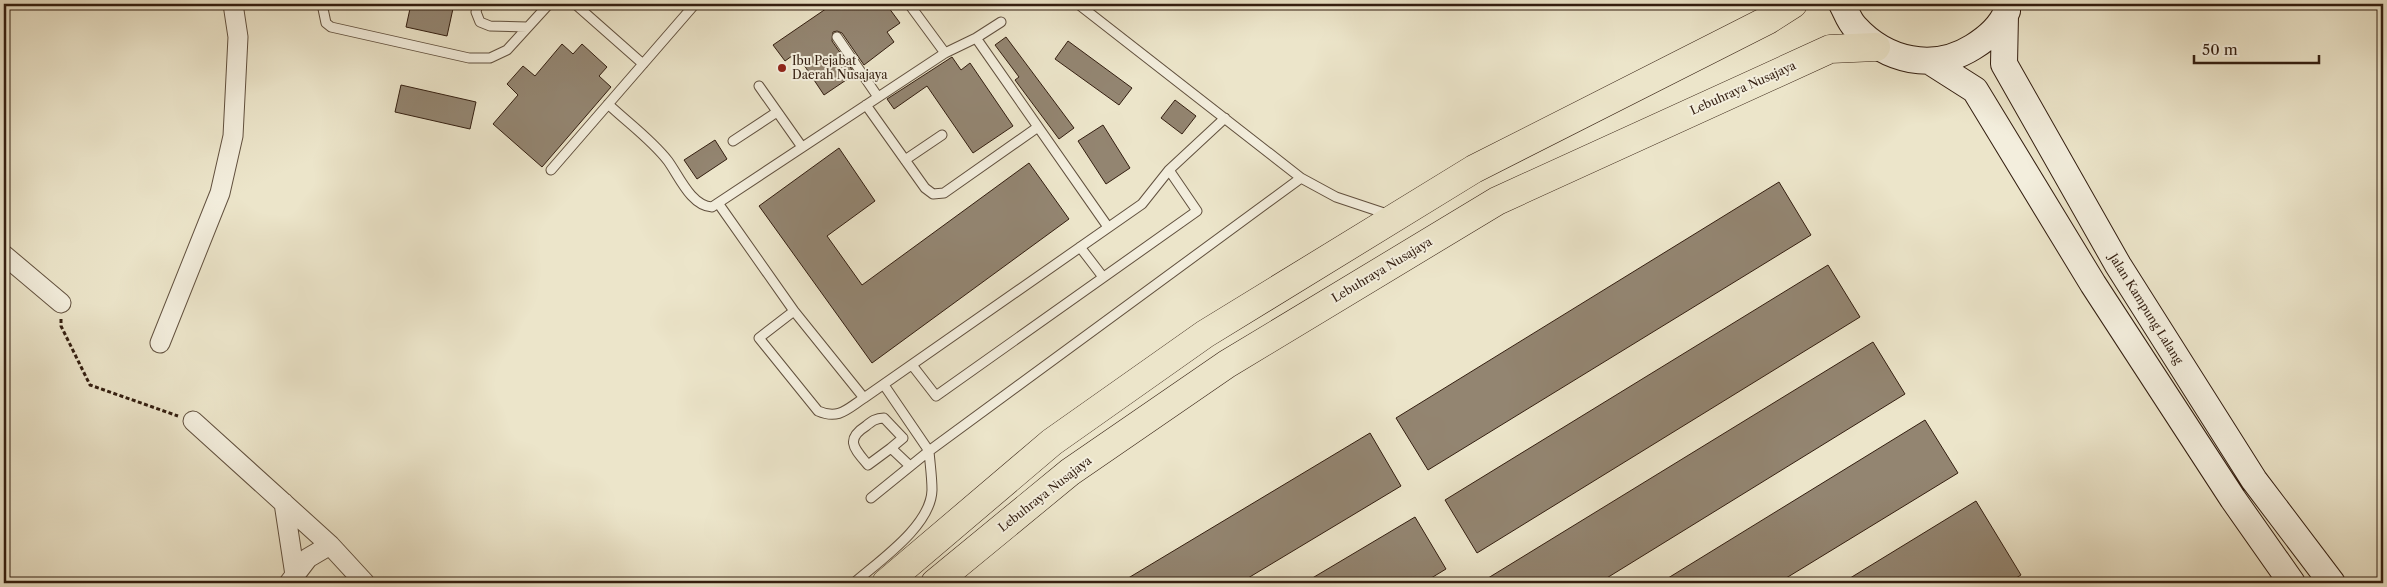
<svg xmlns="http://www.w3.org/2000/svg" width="2387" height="587" viewBox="0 0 2387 587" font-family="'Libre Caslon Text',serif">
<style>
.building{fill:#938571;stroke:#331e10}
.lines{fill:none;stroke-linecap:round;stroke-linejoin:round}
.lane-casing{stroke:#61503e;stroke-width:11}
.street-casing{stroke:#61503e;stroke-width:21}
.secondary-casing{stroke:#331e10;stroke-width:28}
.primary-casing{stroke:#331e10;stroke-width:29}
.path{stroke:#331e10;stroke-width:3;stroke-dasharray:4 2.5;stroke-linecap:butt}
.lane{stroke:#f3eedd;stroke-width:9}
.street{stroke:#f3eedd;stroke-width:19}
.secondary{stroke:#f3eedd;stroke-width:26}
.primary{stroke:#ece5ca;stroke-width:28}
.poi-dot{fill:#8f2418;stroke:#f3eedd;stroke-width:2}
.labels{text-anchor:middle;stroke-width:4;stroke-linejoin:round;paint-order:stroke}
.poi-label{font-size:12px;fill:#331e10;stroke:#f3eedd;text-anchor:start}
.street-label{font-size:12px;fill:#331e10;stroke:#f3eedd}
</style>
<rect width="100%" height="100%" fill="#ece5ca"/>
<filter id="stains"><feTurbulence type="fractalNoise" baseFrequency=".004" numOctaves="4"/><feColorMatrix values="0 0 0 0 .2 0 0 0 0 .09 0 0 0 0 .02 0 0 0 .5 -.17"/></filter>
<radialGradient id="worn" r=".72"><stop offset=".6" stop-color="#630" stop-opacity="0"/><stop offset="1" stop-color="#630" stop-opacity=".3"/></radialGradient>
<!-- building -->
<path class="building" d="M 411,4 L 454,4 L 447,36 L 406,27 Z
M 833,4 L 886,4 L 900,23 L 887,32 L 894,42 L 864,65 L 842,33 L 837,31 L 833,32 L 832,41 L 855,74 L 824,95 L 796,53 L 785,61 L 773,45 Z
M 1006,37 L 1074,128 L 1059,139 L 1015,80 L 1019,77 L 995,45 Z
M 1068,41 L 1132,88 L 1119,105 L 1055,59 Z
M 562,44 L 573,54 L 582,44 L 607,67 L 599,76 L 611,87 L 542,167 L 493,124 L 518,95 L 507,84 L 523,66 L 535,76 Z
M 952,57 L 961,70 L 970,63 L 1013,126 L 973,153 L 927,86 L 894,109 L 887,99 Z
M 401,85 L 476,102 L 470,129 L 395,112 Z
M 1175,100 L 1196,116 L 1182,134 L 1161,118 Z
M 1103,125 L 1130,168 L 1106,184 L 1078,141 Z
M 715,140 L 727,159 L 697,179 L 684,160 Z
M 839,148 L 875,201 L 827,236 L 862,285 L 1029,163 L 1069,219 L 872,363 L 759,206 Z
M 1779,182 L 1811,235 L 1428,470 L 1396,418 Z
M 1828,265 L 1860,317 L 1477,553 L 1445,500 Z
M 1873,342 L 1905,394 L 1610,576 L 1598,583 L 1480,583 Z
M 1925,420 L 1958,473 L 1778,583 L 1660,583 Z
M 1370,433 L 1401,486 L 1253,575 L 1240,583 L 1120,583 Z
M 1976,501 L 2021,575 L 2008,583 L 1842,583 Z
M 1415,517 L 1446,569 L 1423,583 L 1304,583 Z"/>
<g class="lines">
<defs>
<path id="lane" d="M 322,4 L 326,23 L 331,27 L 469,58 L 490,58 L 507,50 L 549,4
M 478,4 L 476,12 L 480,22 L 490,26 L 527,27
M 575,4 L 643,64
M 909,4 L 945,53
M 1078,4 L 1301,178
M 837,37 L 878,97
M 976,38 L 1108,227
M 759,86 L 802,147
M 608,104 C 627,122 652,140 668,161 C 679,176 691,206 712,207 L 945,53 L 976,38 L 1001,22
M 866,105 L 925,188 L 933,194 L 944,193 L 1038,127
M 733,141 L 777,112
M 905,160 L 942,135
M 551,170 L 695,4
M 718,203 L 794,311 L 864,398 L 1142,204 L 1169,170 L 1225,118
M 1080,247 L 1103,277
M 794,311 L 759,338 L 818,411 C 839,420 847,409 864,398
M 912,365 L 936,396 L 1197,211 L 1169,170
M 891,448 L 903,438 L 884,418 C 876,418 872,421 866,426 C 844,440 855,449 868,465 L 891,448 L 910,466
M 871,498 L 929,451 L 884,385
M 854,583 C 879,561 931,526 932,490 C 932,477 930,464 929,451 L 1301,178 L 1336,197 L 1390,215"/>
<path id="street" d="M 4,255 L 61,303
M 160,343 L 220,193 L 233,136 L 238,37 L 233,4
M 193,421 L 330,545 L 365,583
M 284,503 L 295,575 L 289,583
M 297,581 L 295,575 L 308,558 L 330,545"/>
<path id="secondary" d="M 1842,4 C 1846,11 1849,21 1855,27 C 1886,61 1933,72 1973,47 C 1986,39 2001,26 2007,11
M 2005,15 L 2004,64 L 2118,265 L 2254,480 L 2332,583
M 1931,62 L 1975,90 L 2093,284 L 2233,499 L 2292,583"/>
<path id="primary" d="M 886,583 L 1052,442 L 1205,334 L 1474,169 L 1768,20 L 1793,4
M 935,583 L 1070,472 L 1227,364 L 1497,201 L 1830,49 L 1876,47"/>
</defs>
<!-- lane casing -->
<use href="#lane" class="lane-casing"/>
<!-- street casing -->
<use href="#street" class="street-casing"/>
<!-- secondary casing -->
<use href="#secondary" class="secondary-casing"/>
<!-- primary casing -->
<use href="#primary" class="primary-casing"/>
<!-- path -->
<path class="path" d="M 61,319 L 61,326 L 90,385 L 178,416"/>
<!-- lane -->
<use href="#lane" class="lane"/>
<!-- street -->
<use href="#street" class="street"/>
<!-- secondary -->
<use href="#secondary" class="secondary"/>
<!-- primary -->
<use href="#primary" class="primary"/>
</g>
<!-- markers -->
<circle class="poi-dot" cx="782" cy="68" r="5"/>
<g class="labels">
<!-- poi labels -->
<g class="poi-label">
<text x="792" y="65">Ibu Pejabat<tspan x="792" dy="14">Daerah Nusajaya</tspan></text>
</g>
<!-- street labels -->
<g class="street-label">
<text transform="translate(1743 88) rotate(-24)" y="4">Lebuhraya Nusajaya</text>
<text transform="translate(1382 270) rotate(-31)" y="4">Lebuhraya Nusajaya</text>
<text transform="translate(2146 309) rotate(58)" y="4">Jalan Kampung Lalang</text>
<text transform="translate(1045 494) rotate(-38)" y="4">Lebuhraya Nusajaya</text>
</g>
</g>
<!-- margin -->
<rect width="2387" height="587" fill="none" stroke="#ece5ca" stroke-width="20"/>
<rect x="5" y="5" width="2377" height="577" fill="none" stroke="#331e10" stroke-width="2.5"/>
<rect x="10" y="10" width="2367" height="567" fill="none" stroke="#331e10"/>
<!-- scale -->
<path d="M2194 55v8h125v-8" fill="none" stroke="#331e10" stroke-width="2.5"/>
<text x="2202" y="55" font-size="15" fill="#331e10" stroke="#f3eedd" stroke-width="4" paint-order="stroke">50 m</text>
<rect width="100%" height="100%" filter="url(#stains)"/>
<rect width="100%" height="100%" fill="url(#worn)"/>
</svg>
